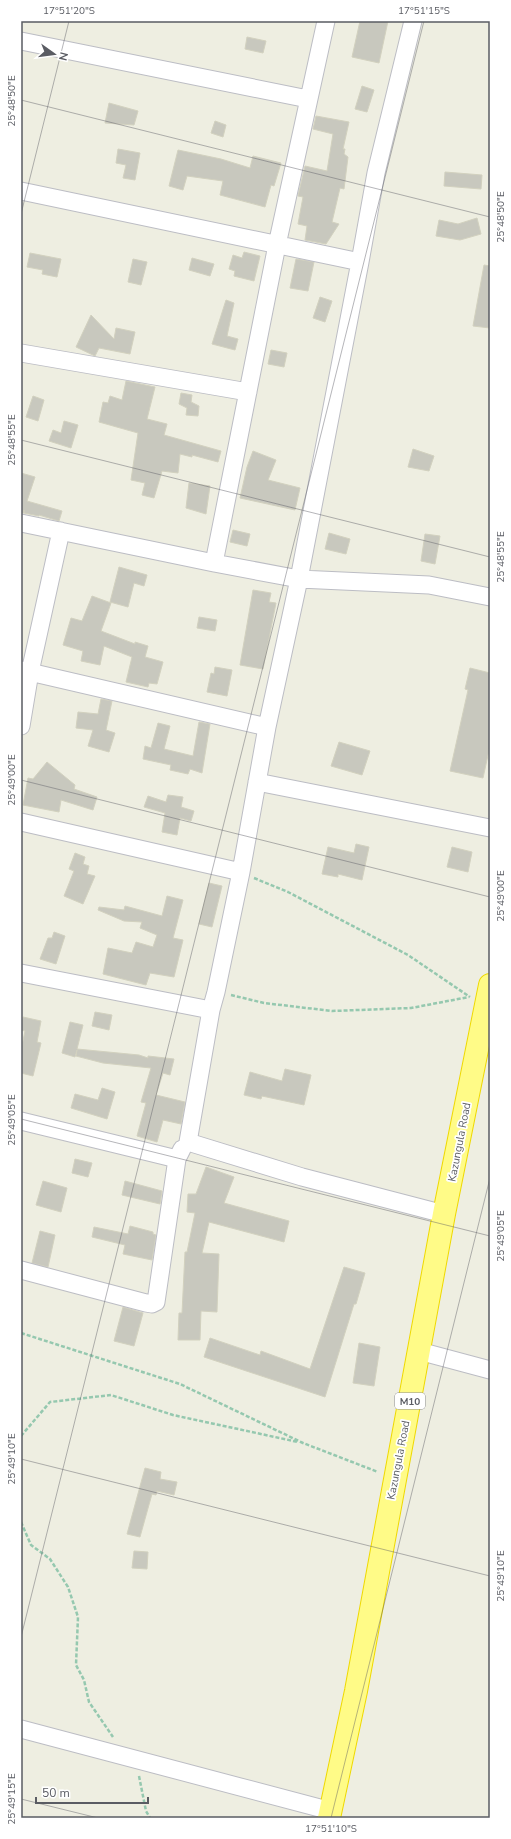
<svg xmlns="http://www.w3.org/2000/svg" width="511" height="1839" viewBox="0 0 511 1839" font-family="'Nunito Sans',sans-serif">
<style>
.building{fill:#c8c8be;stroke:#d2d1bf}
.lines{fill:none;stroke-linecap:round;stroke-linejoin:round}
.street-casing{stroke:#bcbdc4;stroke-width:19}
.highway-casing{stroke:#efd900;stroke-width:24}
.path{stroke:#95c8af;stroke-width:2.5;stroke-dasharray:4 2;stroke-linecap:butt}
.street{stroke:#fff;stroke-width:17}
.highway{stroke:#fffb87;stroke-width:22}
.ticks{fill:none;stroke:#5a5c63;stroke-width:1;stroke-opacity:0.45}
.labels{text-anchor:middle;stroke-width:3.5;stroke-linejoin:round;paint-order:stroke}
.shield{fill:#fff;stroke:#8c8d92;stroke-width:1}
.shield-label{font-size:10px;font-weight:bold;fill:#5a5c63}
.street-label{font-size:11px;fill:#5a5c63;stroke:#fff}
.neatline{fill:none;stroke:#5a5c63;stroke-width:1.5}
.ticks-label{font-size:10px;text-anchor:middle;fill:#5a5c63}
</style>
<rect width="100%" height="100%" fill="#eeeee1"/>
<!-- building -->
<path class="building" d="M 360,21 L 388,21 L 379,63 L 352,57 Z
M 247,37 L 266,41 L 263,53 L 245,49 Z
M 362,86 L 374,90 L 367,112 L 355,109 Z
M 109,103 L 138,111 L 134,125 L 105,123 Z
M 316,116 L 349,122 L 343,149 L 345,149 L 344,154 L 348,157 L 344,189 L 340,188 L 332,222 L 339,224 L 326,244 L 305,240 L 307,226 L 298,224 L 303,197 L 298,196 L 305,166 L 327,171 L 333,134 L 313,129 Z
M 215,121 L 226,125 L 223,137 L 211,133 Z
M 118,149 L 140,153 L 135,180 L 123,178 L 126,165 L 116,163 Z
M 178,150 L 221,159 L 250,168 L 253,156 L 281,163 L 274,186 L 271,185 L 265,207 L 220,195 L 223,181 L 187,176 L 183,190 L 169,186 Z
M 445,172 L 482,175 L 481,189 L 444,186 Z
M 477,218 L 481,234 L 460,240 L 436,236 L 439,220 L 458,224 Z
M 244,252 L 260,256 L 254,281 L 234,276 L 235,271 L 229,269 L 233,255 L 242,258 Z
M 30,253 L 61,259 L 57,277 L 42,274 L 43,270 L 27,267 Z
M 192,258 L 214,264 L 210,276 L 189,270 Z
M 133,259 L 147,262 L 141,285 L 128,282 Z
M 296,259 L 314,262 L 308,291 L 290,288 Z
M 484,265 L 490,266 L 490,328 L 473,326 Z
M 320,297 L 332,301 L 325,322 L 313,318 Z
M 226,300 L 234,303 L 227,336 L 238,339 L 235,350 L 212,344 Z
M 91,315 L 114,339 L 116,328 L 135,332 L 130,354 L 99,348 L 95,356 L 76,347 Z
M 271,350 L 287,353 L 284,367 L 268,364 Z
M 126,381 L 155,387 L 147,419 L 167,424 L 164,435 L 221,451 L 218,462 L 192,455 L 192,457 L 180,454 L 178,473 L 162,471 L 154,498 L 142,495 L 145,483 L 131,480 L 138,433 L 99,422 L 103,402 L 108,403 L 110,396 L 122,400 Z
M 181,393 L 192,395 L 191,402 L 199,406 L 198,416 L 186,415 L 187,408 L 179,404 Z
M 33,396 L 44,400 L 38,421 L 26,417 Z
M 64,421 L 78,425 L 71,448 L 49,441 L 53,430 L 61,433 Z
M 413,449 L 434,456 L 429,471 L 408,467 Z
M 253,451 L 276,460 L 268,480 L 300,488 L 295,510 L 240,498 L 247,467 Z
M 21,473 L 35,477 L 27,501 L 62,511 L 59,521 L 39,515 L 39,516 L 24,513 L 24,510 L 24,513 L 21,512 Z
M 189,483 L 210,486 L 206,514 L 186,508 Z
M 233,530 L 250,534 L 247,546 L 230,542 Z
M 329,533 L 350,539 L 346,554 L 325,549 Z
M 425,534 L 440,536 L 435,564 L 421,561 Z
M 119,567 L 147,575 L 144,586 L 134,583 L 128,607 L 110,602 Z
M 253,590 L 271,593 L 269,602 L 276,603 L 263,669 L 240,665 Z
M 92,596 L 111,603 L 101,631 L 135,644 L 135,642 L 148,646 L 145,657 L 163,662 L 157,684 L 149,683 L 148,687 L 126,682 L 132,657 L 104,646 L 100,665 L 81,661 L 83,651 L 63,645 L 71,618 L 82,621 Z
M 199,617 L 217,620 L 215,631 L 197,628 Z
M 215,667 L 232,670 L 227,696 L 207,692 L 211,673 L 214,674 Z
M 470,668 L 490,673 L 490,746 L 483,778 L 450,771 L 468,690 L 465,689 Z
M 101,699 L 112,701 L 106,730 L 115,733 L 109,752 L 88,746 L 93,730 L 76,728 L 78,712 L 98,714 Z
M 199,722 L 210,724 L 202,773 L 190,769 L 188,774 L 170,770 L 171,765 L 143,759 L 145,746 L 151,748 L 158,723 L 170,726 L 164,749 L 193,756 Z
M 339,742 L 370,751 L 362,775 L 331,766 Z
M 47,762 L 75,785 L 74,789 L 97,797 L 93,810 L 61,800 L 59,812 L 23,805 L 28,778 L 33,779 Z
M 168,795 L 183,797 L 181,807 L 194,811 L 191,821 L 180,818 L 177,835 L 162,832 L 165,813 L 144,807 L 148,796 L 166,802 Z
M 356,844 L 369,847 L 362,880 L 338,874 L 338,877 L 322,874 L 328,847 L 354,853 Z
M 452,847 L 472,852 L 468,872 L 447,867 Z
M 75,853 L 85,857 L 83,864 L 89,866 L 87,874 L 95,876 L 83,904 L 64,896 L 74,871 L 69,869 Z
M 209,883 L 222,886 L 212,927 L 199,924 Z
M 167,896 L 183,900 L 173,938 L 183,940 L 174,977 L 150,973 L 146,985 L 103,974 L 108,948 L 132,953 L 136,942 L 153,947 L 157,935 L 140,928 L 142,922 L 124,921 L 98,910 L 99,907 L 124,910 L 125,906 L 162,916 Z
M 54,932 L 65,936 L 56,964 L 40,959 L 48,938 L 52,938 Z
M 95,1012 L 112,1015 L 109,1030 L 92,1026 Z
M 23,1017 L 41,1021 L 37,1042 L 41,1043 L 33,1076 L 21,1073 L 21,1050 L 25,1031 L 21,1030 Z
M 70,1022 L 83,1025 L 77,1049 L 139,1055 L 148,1058 L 148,1056 L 174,1059 L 170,1075 L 163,1073 L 156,1095 L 185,1102 L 181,1124 L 163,1120 L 157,1142 L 137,1136 L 146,1103 L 141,1102 L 151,1068 L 103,1063 L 76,1056 L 77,1050 L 75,1057 L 62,1053 Z
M 285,1069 L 311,1075 L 304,1105 L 262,1096 L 261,1099 L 244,1095 L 250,1072 L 282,1081 Z
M 102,1088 L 115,1092 L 107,1119 L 71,1108 L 75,1094 L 98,1100 Z
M 75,1159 L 92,1163 L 88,1177 L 72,1173 Z
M 206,1167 L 234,1177 L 224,1203 L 289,1221 L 284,1242 L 209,1222 L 202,1253 L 219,1254 L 217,1312 L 201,1311 L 200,1340 L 178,1340 L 179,1313 L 182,1313 L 185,1252 L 187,1252 L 195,1213 L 187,1212 L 188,1194 L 196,1194 Z
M 43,1181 L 67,1188 L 61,1212 L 36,1205 Z
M 125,1181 L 162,1191 L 160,1204 L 122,1195 Z
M 130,1226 L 153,1232 L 153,1234 L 156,1235 L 152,1260 L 123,1254 L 125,1245 L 92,1237 L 94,1227 L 128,1234 Z
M 40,1231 L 55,1235 L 48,1267 L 32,1263 Z
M 344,1267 L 365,1273 L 356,1304 L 354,1304 L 325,1397 L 204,1357 L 210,1338 L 260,1355 L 261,1351 L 310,1369 Z
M 123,1307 L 143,1313 L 134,1346 L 114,1341 Z
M 359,1343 L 380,1347 L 374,1386 L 353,1383 Z
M 145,1468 L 161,1472 L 160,1479 L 177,1482 L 174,1495 L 157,1491 L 156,1495 L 152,1494 L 140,1537 L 127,1534 Z
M 134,1551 L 148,1552 L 147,1569 L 132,1568 Z"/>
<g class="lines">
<defs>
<path id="street" d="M 326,21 L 277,245 L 214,563 L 299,579 L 267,727 L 241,872 L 216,992 L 211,1010 L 188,1142 L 302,1177 L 444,1214
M 413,21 L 376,173 L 360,262 L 299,579 L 429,585 L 490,597
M 21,41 L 308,99
M 21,191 L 360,262
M 21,353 L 248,392
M 21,523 L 214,563
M 21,670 L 267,727
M 21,726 L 30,672 L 61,531
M 257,782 L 490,828
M 21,822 L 241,872
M 21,973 L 211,1010
M 21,1121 L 177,1159 L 182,1149
M 21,1270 L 146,1303 L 152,1304 L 156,1302 L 177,1159
M 419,1351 L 490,1370
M 21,1729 L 331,1811"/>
<path id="highway" d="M 329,1818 L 356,1691 L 444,1214 L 490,985"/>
</defs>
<!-- street casing -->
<use href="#street" class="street-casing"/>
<!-- highway casing -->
<use href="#highway" class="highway-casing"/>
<!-- path -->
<path class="path" d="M 254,878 L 288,892 L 408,955 L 470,997
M 231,995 L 264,1003 L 332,1011 L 411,1008 L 469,997
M 21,1333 L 180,1384 L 303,1443 L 378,1472
M 21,1436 L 50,1402 L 111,1395 L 173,1415 L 298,1442
M 21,1522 L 31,1545 L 50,1559 L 68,1587 L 78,1617 L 76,1665 L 84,1680 L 89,1702 L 113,1737
M 139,1776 L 146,1811 L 150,1818"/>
<!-- street -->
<use href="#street" class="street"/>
<!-- highway -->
<use href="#highway" class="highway"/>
</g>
<!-- ticks -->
<path class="ticks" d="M 21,100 L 490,217M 21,214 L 69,21M 21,440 L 490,557M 21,780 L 490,897M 21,1119 L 490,1236M 21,1459 L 490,1576M 21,1637 L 424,21M 21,1799 L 98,1818M 331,1818 L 490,1178"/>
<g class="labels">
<!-- shield labels -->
<rect class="shield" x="395" y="1393" width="30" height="16" rx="3"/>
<g class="shield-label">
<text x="410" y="1405">M10</text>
</g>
<!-- street labels -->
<g class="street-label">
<text transform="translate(459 1142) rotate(-79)" y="4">Kazungula Road</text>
<text transform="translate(398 1460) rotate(-79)" y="4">Kazungula Road</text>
</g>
</g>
<!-- border -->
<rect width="511" height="1839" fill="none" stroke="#ffffff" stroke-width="44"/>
<!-- north arrow -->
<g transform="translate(54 54) rotate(104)" stroke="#ffffff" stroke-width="3" paint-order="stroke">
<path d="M0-3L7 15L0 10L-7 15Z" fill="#5a5c63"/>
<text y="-6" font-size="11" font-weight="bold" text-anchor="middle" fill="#5a5c63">N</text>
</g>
<!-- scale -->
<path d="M36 1797v6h112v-6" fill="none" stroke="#5a5c63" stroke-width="2"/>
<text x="42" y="1797" font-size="12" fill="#5a5c63" stroke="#ffffff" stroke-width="3" paint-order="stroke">50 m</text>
<rect x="22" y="22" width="467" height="1795" class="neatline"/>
<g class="ticks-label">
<text x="69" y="14">17°51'20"S</text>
<text x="424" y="14">17°51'15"S</text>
<text transform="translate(11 101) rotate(-90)" y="4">25°48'50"E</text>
<text transform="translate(500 217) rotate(-90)" y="4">25°48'50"E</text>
<text transform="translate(11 440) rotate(-90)" y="4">25°48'55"E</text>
<text transform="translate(500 557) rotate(-90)" y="4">25°48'55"E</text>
<text transform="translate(11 780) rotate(-90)" y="4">25°49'00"E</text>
<text transform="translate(500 896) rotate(-90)" y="4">25°49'00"E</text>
<text transform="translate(11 1120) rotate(-90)" y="4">25°49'05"E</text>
<text transform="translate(500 1236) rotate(-90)" y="4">25°49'05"E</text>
<text transform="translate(11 1459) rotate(-90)" y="4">25°49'10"E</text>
<text transform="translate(500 1576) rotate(-90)" y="4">25°49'10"E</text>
<text transform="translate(11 1799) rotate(-90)" y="4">25°49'15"E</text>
<text x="331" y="1832">17°51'10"S</text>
</g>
</svg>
